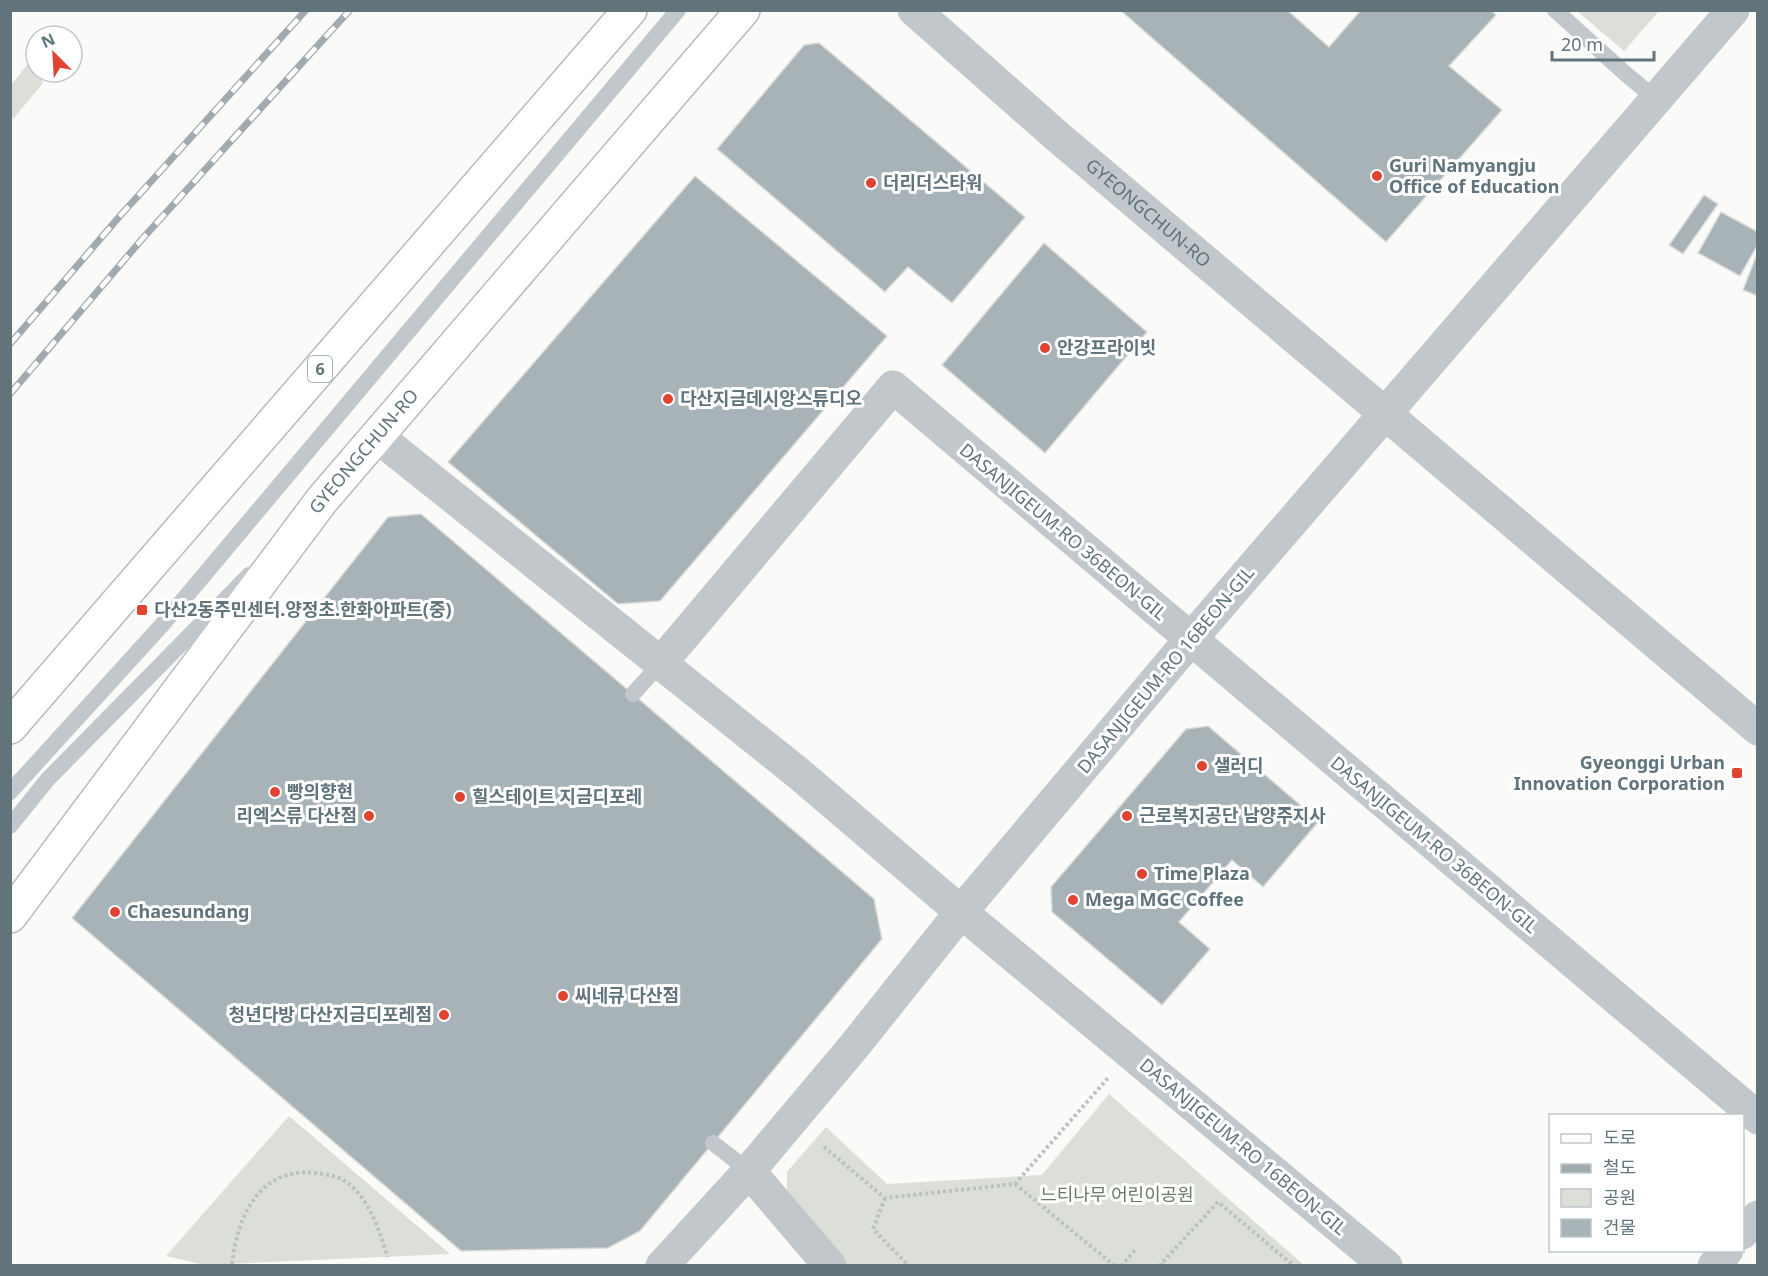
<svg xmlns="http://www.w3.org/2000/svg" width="1768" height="1276" viewBox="0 0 1768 1276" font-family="'Noto Sans','Noto Sans KR',sans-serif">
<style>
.green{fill:#dbdfd7}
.building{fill:#a8b3b7;stroke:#dcdcda;stroke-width:1.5}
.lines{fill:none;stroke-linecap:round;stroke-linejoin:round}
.primary-casing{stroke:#b5bbbe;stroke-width:36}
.path{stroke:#bcc0c2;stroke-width:4;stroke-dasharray:3 3;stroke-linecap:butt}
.service{stroke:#c1c7ca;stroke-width:16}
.minor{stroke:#c1c7ca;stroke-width:33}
.primary{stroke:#fff;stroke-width:33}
.rail-casing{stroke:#a1aaae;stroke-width:7}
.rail{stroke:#fff;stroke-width:4.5;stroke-dasharray:14;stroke-linecap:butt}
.poi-dot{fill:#e04332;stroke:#fff;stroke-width:2}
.labels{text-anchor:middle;stroke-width:6;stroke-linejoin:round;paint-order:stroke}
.shield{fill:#fff;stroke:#909ea3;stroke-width:1.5}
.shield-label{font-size:16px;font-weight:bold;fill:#61747c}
.poi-label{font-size:18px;font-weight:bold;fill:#61747c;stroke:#fff;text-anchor:start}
.street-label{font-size:18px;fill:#61747c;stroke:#fff}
.park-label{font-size:18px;fill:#6b7a64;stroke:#fff}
</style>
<rect width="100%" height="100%" fill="#fafaf8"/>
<!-- green -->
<path class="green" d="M 1577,11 L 1659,11 L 1624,51 Z
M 32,59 L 36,72 L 38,72 L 43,83 L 13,119 L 11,116 L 11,85 Z
M 1109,1094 L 1304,1265 L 846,1265 L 787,1200 L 787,1172 L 826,1127 L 887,1184 L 1042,1175 Z
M 289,1116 L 450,1254 L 204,1265 L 166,1256 Z"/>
<!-- building -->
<path class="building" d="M 1120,10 L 1287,10 L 1329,47 L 1361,10 L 1491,10 L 1496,15 L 1449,66 L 1502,110 L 1386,242 Z
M 819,43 L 1025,217 L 952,303 L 908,267 L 885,292 L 717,149 L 804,45 Z
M 695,176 L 887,336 L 660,601 L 618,604 L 448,462 Z
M 1704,195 L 1718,204 L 1683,254 L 1669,245 Z
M 1721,212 L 1758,232 L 1758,244 L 1740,276 L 1698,253 Z
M 1044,243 L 1147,332 L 1045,453 L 942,365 Z
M 1757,254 L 1758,254 L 1758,296 L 1743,290 Z
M 421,514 L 874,899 L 882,939 L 640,1231 L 608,1248 L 461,1251 L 72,918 L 388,517 Z
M 1208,726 L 1319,821 L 1263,887 L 1232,860 L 1179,922 L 1210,949 L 1162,1005 L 1052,912 L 1051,887 L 1186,729 Z"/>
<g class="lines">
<defs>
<g id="primary">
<path d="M 10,727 L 630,10"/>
<path id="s2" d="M 10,916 L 322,500 L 743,10"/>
</g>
</defs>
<!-- primary casing -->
<use href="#primary" class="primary-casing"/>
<!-- path -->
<path class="path" d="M 824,1147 L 885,1198 L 1015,1184 L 1108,1078
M 1015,1184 L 1115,1266
M 885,1198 L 873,1229 L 909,1266
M 232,1264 C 237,1218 259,1167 314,1173 C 326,1174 340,1176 349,1184 C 368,1198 382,1235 387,1257
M 1121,1266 L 1135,1250
M 1163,1266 L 1161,1264 L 1218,1202 L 1294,1266"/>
<!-- service -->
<path class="service" d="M 1555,10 L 1627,75 L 1656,99
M 633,694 L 660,664
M 10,792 L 162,625 L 678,10
M 10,826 L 48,779 L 249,575
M 713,1143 L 749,1171"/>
<!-- minor -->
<g class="minor">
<path id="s1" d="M 914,10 L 1058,137 L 1758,729"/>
<path d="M 378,437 L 798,773 L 961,912 L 1386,1266"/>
<path d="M 660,664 L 893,387 L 1758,1118"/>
<path d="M 749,1171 L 855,1045 L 961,912 L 1190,640 L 1733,10"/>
<path d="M 1742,1233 L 1758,1217"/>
<path d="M 662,1266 L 749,1171 L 830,1266"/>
<path d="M 1714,1266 L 1727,1250"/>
</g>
<!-- primary -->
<use href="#primary" class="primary"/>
<defs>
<path id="rail" d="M 10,344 L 119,217 L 306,10
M 10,394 L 143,238 L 350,10"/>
</defs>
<!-- rail casing -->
<use href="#rail" class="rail-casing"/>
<!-- rail -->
<use href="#rail" class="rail"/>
</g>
<!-- markers -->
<g class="poi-dot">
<circle cx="1377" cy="176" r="6"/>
<circle cx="871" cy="183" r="6"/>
<circle cx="1045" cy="348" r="6"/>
<circle cx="668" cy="399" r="6"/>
<rect x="136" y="604" width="12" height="12" rx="3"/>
<circle cx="1202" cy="766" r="6"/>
<rect x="1731" y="767" width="12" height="12" rx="3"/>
<circle cx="275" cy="792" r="6"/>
<circle cx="460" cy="797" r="6"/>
<circle cx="369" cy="816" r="6"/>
<circle cx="1127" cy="816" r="6"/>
<circle cx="1142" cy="874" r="6"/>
<circle cx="1073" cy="900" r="6"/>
<circle cx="115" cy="912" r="6"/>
<circle cx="563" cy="996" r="6"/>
<circle cx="444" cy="1015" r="6"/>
</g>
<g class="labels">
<!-- shield labels -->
<rect class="shield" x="308" y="356" width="24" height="26" rx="4.5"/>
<g class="shield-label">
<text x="320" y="375">6</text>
</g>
<!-- poi labels -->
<g class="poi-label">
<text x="1389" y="172">Guri Namyangju<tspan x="1389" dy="21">Office of Education</tspan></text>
<text x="883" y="189">더리더스타워</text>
<text x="1057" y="354">안강프라이빗</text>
<text x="680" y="405">다산지금데시앙스튜디오</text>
<text x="154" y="616">다산2동주민센터.양정초.한화아파트(중)</text>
<text x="1725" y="769" text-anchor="end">Gyeonggi Urban<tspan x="1725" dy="21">Innovation Corporation</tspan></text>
<text x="1214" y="772">샐러디</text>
<text x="287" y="798">빵의향현</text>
<text x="472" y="803">힐스테이트 지금디포레</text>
<text x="357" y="822" text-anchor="end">리엑스류 다산점</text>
<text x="1139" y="822">근로복지공단 남양주지사</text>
<text x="1154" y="880">Time Plaza</text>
<text x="1085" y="906">Mega MGC Coffee</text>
<text x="127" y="918">Chaesundang</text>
<text x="575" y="1002">씨네큐 다산점</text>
<text x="432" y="1021" text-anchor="end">청년다방 다산지금디포레점</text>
</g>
<!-- street labels -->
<g class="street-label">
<text dy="6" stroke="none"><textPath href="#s1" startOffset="310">GYEONGCHUN-RO</textPath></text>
<text dy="6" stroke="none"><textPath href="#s2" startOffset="584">GYEONGCHUN-RO</textPath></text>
<text transform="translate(1063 532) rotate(40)" y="6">DASANJIGEUM-RO 36BEON-GIL</text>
<text transform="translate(1166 670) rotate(-50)" y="6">DASANJIGEUM-RO 16BEON-GIL</text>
<text transform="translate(1434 845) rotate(40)" y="6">DASANJIGEUM-RO 36BEON-GIL</text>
<text transform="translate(1243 1147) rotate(40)" y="6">DASANJIGEUM-RO 16BEON-GIL</text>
</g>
<!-- park labels -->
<g class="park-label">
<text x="1117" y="1201">느티나무 어린이공원</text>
</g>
</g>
<!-- border -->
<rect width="1768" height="1276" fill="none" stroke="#61747c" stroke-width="24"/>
<!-- legend -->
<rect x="1549" y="1114" width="195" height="138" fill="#ffffff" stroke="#c0c7cb" stroke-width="1.5"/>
<rect x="1561" y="1134" width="30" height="9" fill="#ffffff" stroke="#c0c7cb" stroke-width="1.5"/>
<text x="1603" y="1144" font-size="18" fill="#61747c">도로</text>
<rect x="1561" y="1164" width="30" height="9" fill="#a1aaae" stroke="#c0c7cb" stroke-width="1.5"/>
<text x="1603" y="1174" font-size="18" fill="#61747c">철도</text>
<rect x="1561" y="1189" width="30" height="18" fill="#dbdfd7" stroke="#c0c7cb" stroke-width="1.5"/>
<text x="1603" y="1204" font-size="18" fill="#61747c">공원</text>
<rect x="1561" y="1219" width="30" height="18" fill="#a8b3b7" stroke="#c0c7cb" stroke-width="1.5"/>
<text x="1603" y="1234" font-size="18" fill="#61747c">건물</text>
<!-- north arrow -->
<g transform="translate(54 54) rotate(336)"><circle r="28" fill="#ffffff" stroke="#c0c7cb" stroke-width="1.5"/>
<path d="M0-4.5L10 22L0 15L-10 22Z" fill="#e04332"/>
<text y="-9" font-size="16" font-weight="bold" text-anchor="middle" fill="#61747c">N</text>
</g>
<!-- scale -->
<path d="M1552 51v9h102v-9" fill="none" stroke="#61747c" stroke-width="3"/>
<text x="1561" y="51" font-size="18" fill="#61747c" stroke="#ffffff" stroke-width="4.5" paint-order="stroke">20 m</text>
</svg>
